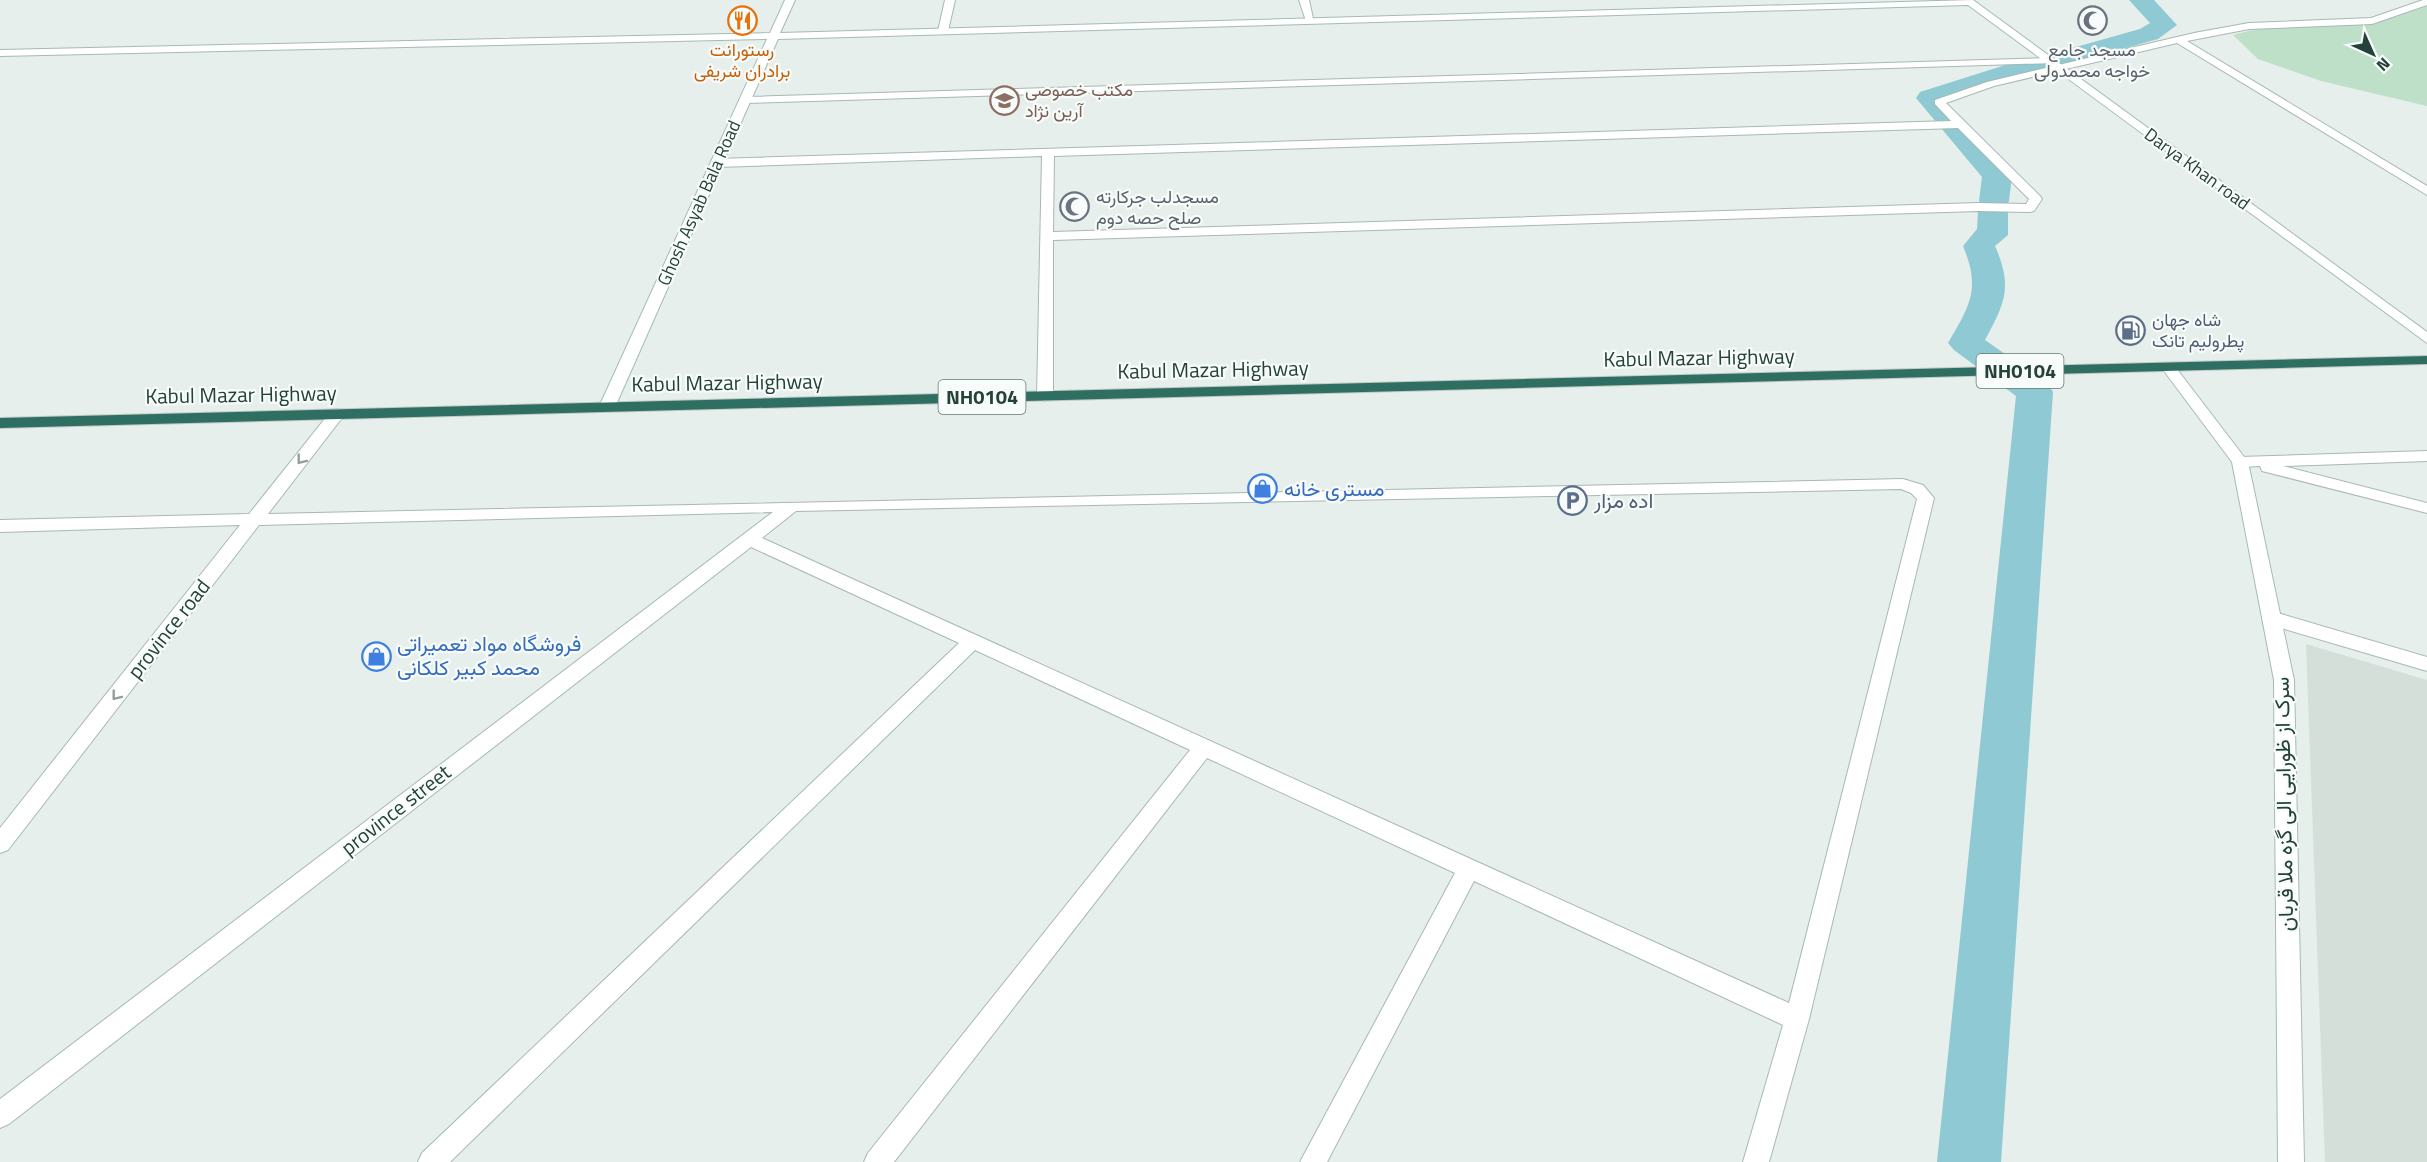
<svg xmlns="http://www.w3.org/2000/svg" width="2427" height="1162" viewBox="0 0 2427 1162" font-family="'Titillium Web',Vazirmatn,sans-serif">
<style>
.built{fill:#d4dfda}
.green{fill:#bfe0c8}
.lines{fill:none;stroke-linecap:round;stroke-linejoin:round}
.river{fill:#8ec9d4;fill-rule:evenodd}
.street-casing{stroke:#a8b8b2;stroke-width:2}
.secondary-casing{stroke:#a4bbb3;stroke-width:2}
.highway-casing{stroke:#c2cac8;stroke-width:2}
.street{fill:#fff;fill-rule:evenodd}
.secondary{fill:#fff;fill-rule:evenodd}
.highway{fill:#2f6f62;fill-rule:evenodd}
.oneway{stroke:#92a09c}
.labels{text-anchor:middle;stroke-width:4.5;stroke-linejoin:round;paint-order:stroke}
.far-food-label{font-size:18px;fill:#c56008;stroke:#f7fbf9}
.far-worship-label{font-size:18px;fill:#5b616d;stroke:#f7fbf9}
.far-education-label{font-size:18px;fill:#785e54;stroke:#f7fbf9;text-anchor:start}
.far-street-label{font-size:18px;fill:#24423a;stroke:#f7fbf9}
.far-service-label{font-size:18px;fill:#4e5e75;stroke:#f7fbf9;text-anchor:start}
.shield{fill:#f7fbf9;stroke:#637a73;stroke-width:1.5}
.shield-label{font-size:20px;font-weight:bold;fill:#24423a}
.street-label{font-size:21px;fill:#24423a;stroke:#f7fbf9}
.shop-label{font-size:21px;fill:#366cbe;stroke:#f7fbf9;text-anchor:start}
.service-label{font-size:21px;fill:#4e5e75;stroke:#f7fbf9;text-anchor:start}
</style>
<rect width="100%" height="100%" fill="#e6efeb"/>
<!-- built -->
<path class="built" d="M 2306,644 L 2427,680 L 2427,1162 L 2325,1162 Z"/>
<!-- green -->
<path class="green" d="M 2427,6 L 2427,106 L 2321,81 L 2258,59 L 2233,35 L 2256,29 L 2372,23 Z"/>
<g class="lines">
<!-- river -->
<path class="river" d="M 2129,0 L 2154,0 L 2177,25 L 2158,39 L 2069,64 L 2054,65 L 2051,69 L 2031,73 L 1946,101 L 1958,121 L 1964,122 L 2012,176 L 2009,201 L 2005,207 L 2008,211 L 2008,235 L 1995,246 C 2013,287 2005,303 1985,340 L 2048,384 L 2053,392 L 2001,1162 L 1937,1162 L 2016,396 L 1954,350 L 1948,343 C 1970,305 1981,289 1963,246 L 1977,229 L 1978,211 L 1982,205 L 1979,201 L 1982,177 L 1916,98 L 1920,92 L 2018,61 L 2048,58 L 2051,54 L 2140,29 L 2150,23 Z"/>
<defs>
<path id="street" d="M 945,0 L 955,0 L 948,31 L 943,34 L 938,31 Z
M 1299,0 L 1309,0 L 1314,23 L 1306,21 Z
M 2423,0 L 2427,0 L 2427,5 L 2372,24 L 2249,29 L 2187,41 L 2427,186 L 2427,195 L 2177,43 L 1994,86 L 1946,103 L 2040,196 L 2042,199 L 2034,211 L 2030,212 L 1978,211 L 1053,240 L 1053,396 L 1045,401 L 1037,396 L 1042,156 L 717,167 L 711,163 L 717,159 L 1951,121 L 1935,104 L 1935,100 L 1987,82 L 2194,33 L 2249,23 L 2371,18 ZM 1958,128 L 2029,199 L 2026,204 L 1978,203 L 1053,232 L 1054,156 Z
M 2050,58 L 2055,61 L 2054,63 L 745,103 L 739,100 L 745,97 Z
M 337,409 L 345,414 L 268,514 L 1903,479 L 1923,485 L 1934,498 L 1809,1019 L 1769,1162 L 1743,1162 L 1783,1025 L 1474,881 L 1327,1162 L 1300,1162 L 1455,873 L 1207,758 L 894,1162 L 864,1162 L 868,1153 L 1190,750 L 975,650 L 450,1162 L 418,1162 L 422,1153 L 959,643 L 751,547 L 9,1124 L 0,1128 L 0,1099 L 773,512 L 259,525 L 8,850 L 0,853 L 0,828 L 240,525 L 0,532 L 0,520 L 249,514 L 331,411 ZM 1901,489 L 1911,493 L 1917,499 L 1789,1003 L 762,538 L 796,511 Z
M 2427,451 L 2427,461 L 2283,466 L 2427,503 L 2427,513 L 2262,471 L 2260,466 L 2240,467 L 2232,462 L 2240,457 Z
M 2271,611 L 2427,657 L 2427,671 L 2264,623 L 2262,618 L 2264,613 Z"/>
<path id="secondary" d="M 785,0 L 795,0 L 780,33 L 1973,0 L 2427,332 L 2427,343 L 1968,5 L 778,39 L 615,407 L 607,412 L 599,407 L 767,39 L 0,56 L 0,50 L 770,33 Z
M 2168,363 L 2173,364 L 2248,462 L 2294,680 L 2304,1162 L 2278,1162 L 2274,680 L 2232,462 L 2161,367 Z"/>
<path id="highway" d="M 2427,356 L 2427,364 L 0,428 L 0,418 Z"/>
</defs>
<!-- street casing -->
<use href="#street" class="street-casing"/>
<!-- secondary casing -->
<use href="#secondary" class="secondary-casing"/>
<!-- highway casing -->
<use href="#highway" class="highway-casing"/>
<!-- street -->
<use href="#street" class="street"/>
<!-- secondary -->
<use href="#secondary" class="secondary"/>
<!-- highway -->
<use href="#highway" class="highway"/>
</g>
<!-- one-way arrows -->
<defs><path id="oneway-chevron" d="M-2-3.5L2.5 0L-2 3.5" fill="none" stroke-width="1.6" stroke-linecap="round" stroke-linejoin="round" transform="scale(1.5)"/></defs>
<g class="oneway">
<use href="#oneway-chevron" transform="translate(301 460) rotate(128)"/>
<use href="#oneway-chevron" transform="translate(116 696) rotate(128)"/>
</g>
<!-- icons -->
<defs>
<symbol id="restaurant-ring" viewBox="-11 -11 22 22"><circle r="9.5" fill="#f7fbf9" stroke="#e8710a" stroke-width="1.5"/><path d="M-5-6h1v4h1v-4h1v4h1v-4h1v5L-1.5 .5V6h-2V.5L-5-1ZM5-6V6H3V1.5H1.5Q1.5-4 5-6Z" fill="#e8710a"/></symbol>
<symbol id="mosque-ring" viewBox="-11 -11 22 22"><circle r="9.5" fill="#f7fbf9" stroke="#6b7280" stroke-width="1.5"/><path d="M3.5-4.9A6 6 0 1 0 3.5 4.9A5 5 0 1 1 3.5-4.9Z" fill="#6b7280"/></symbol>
<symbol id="school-ring" viewBox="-11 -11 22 22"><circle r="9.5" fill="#f7fbf9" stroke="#8d6e63" stroke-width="1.5"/><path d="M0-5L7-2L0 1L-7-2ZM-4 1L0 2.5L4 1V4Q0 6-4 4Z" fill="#8d6e63"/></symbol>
<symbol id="fuel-ring" viewBox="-11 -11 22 22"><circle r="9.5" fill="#f7fbf9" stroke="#5c6f8a" stroke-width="1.5"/><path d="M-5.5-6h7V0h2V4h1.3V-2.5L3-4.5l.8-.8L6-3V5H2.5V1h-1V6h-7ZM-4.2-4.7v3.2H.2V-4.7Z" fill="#5c6f8a"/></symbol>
<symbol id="shop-ring" viewBox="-11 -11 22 22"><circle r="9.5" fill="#f7fbf9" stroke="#3f7fe0" stroke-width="1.5"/><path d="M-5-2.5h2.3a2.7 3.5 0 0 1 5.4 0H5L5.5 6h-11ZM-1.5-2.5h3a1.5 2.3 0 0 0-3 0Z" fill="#3f7fe0"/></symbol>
<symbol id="parking-ring" viewBox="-11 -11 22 22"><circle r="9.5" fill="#f7fbf9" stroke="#5c6f8a" stroke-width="1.5"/><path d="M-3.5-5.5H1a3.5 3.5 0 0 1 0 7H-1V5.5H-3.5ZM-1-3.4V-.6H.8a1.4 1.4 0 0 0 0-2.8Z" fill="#5c6f8a"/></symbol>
</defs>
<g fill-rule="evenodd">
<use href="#restaurant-ring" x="726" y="4" width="33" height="33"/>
<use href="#mosque-ring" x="2076" y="4" width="33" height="33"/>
<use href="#school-ring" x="988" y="84" width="33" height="33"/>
<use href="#mosque-ring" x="1058" y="190" width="33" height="33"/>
<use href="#fuel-ring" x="2114" y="314" width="33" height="33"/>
<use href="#shop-ring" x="1246" y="472" width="33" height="33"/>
<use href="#parking-ring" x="1556" y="484" width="33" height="33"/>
<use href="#shop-ring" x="360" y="640" width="33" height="33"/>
</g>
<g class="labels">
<!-- far-food labels -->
<g class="far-food-label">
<text x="742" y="56">رستورانت<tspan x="742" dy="21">برادران شریفی</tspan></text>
</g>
<!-- far-worship labels -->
<g class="far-worship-label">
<text x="2092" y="56">مسجد جامع<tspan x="2092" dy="21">خواجه محمدولی</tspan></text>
<text x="1096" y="203" text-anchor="start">مسجدلب جرکارته<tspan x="1096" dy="21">صلح حصه دوم</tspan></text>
</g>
<!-- far-education labels -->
<g class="far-education-label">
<text x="1025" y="96">مکتب خصوصی<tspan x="1025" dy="21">آرین نژاد</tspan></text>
</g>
<!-- far-street labels -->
<g class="far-street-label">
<text transform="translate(2197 169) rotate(36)" y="6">Darya Khan road</text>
<text transform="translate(699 203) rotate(-66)" y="6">Ghosh Asyab Bala Road</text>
</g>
<!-- far-service labels -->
<g class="far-service-label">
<text x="2152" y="326">شاه جهان<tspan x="2152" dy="21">پطرولیم تانک</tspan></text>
</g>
<!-- shield labels -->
<g class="shield">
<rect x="1976.5" y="354" width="87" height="34" rx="4.5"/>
<rect x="938.5" y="380" width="87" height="34" rx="4.5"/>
</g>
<g class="shield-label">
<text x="2020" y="378">NH0104</text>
<text x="982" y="404">NH0104</text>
</g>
<!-- street labels -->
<g class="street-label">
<text transform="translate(1699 358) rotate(-1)" y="7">Kabul Mazar Highway</text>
<text transform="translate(1213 370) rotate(-1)" y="7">Kabul Mazar Highway</text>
<text transform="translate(727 383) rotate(-1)" y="7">Kabul Mazar Highway</text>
<text transform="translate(241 395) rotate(-1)" y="7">Kabul Mazar Highway</text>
<text transform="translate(169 629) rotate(-52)" y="7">province road</text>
<text transform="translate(2284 804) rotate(-91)" y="7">سرک از ظورایی الی گزه ملا قربان</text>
<text transform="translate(396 810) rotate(-38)" y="7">province street</text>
</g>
<!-- shop labels -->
<g class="shop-label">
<text x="1284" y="496">مستری خانه</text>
<text x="397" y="651">فروشگاه مواد تعمیراتی<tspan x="397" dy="24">محمد کبیر کلکانی</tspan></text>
</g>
<!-- service labels -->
<g class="service-label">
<text x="1594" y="508">اده مزار</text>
</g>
</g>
<!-- north arrow -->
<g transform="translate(2373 54) rotate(135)" stroke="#f7fbf9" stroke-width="4.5" paint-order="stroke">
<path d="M0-4.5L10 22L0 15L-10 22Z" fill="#24423a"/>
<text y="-9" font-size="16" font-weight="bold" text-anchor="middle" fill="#24423a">N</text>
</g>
</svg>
